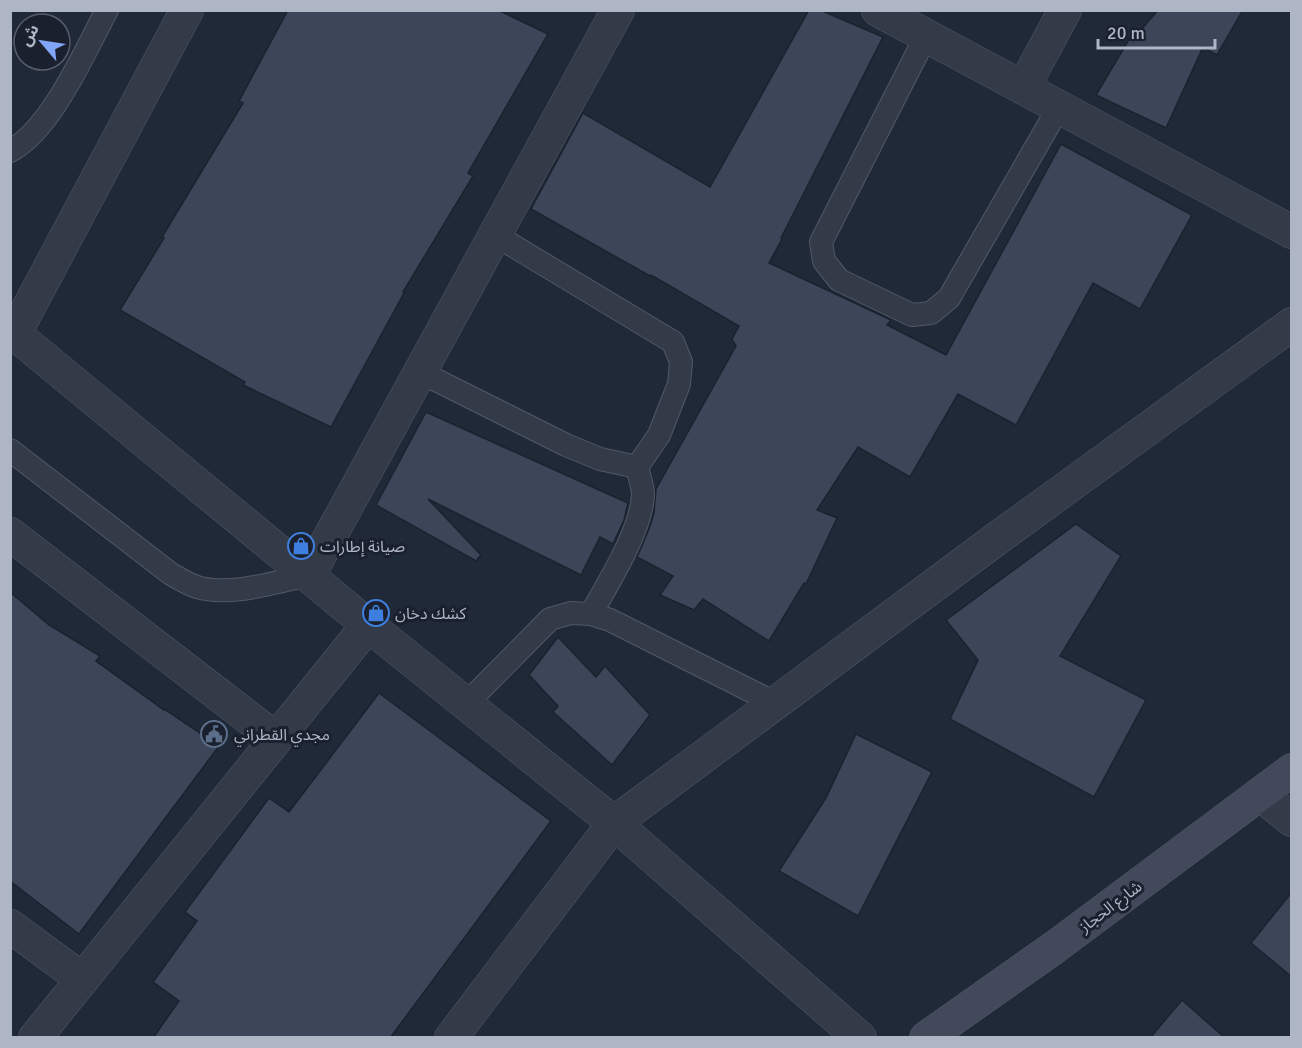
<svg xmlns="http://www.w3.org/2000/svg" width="1302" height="1048" viewBox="0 0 1302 1048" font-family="Signika,'Noto Sans Arabic',sans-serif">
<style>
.building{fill:#3c4658;stroke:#1b222f;stroke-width:1.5}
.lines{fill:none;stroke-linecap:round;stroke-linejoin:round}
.service-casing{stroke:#515866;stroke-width:24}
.minor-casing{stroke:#515866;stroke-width:34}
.tertiary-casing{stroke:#515866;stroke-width:34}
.secondary-casing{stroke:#515866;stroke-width:34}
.service{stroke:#343b48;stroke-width:22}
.minor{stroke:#343b48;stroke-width:33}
.tertiary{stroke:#343b48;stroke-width:33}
.secondary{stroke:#42495b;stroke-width:33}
.labels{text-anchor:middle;stroke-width:6;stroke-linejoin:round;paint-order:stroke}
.poi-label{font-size:16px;fill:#aeb5c5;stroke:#1a202d;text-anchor:start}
.street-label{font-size:16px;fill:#aeb5c5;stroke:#1a202d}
</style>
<rect width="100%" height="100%" fill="#202938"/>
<!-- building -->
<path class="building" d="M 288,10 L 498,10 L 548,34 L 468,173 L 473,176 L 403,292 L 404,293 L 331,427 L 243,385 L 245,382 L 120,310 L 164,238 L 162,237 L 243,103 L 239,101 Z
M 809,10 L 820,10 L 883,37 L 781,238 L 782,239 L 769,263 L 891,320 L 887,325 L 946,355 L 1061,144 L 1192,215 L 1140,309 L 1093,283 L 1016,425 L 958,394 L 910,477 L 858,447 L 817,510 L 837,518 L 806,584 L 804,583 L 769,641 L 703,599 L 694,610 L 660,595 L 673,576 L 637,557 L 649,529 L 654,513 L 656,489 L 736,346 L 732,339 L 739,326 L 651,275 L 650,276 L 531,209 L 583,113 L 710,187 Z
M 1158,10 L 1243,10 L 1217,55 L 1203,47 L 1166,128 L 1096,95 L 1131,36 L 1135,37 Z
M 426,412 L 628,503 L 624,520 L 613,544 L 600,537 L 581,575 L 428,499 L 481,555 L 476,561 L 376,505 Z
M 1076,524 L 1121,556 L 1060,656 L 1146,700 L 1094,797 L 950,719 L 978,660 L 946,620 Z
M 10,592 L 49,625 L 100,656 L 96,661 L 164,710 L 164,709 L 219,746 L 79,934 L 10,881 Z
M 558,637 L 596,677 L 605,666 L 650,715 L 612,765 L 553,712 L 558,706 L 529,675 Z
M 379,693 L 551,821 L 390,1038 L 153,1038 L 179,1001 L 153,982 L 197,921 L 185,912 L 269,798 L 289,812 Z
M 856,734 L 932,772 L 858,916 L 779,871 L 826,798 Z
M 1292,892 L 1292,977 L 1251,943 Z
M 1182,1000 L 1225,1038 L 1150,1038 Z"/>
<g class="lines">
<defs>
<path id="service" d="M 926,36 L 821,242 L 824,261 L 839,280 L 912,315 L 931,313 L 949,298 L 1059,107
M 10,151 C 51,130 85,51 107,10
M 420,372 L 566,445 L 600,459 L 637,467 L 659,435 L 679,384 L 681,362 L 673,342 L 495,235
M 10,450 L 171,574 C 180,579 188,584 197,587 C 231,597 275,582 309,575
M 591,614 C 609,581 641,531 643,495 C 643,486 639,476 637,467
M 466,704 L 550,619 L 571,613 L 591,614 L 610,620 L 775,703"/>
<path id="minor" d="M 878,10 L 1292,232
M 1023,88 L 1065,10
M 15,333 L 187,10
M 10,534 L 276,739
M 309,575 L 618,10
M 1260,794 L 1292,820
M 10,926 L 82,979
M 35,1038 L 368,625
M 451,1038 L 614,823 L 999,537 L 1292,324"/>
<path id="tertiary" d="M 10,330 L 368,625 L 614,823 L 860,1038"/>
<path id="secondary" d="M 926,1038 L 1055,947 L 1292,770"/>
</defs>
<!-- service casing -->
<use href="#service" class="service-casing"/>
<!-- minor casing -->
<use href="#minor" class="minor-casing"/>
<!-- tertiary casing -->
<use href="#tertiary" class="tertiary-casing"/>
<!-- secondary casing -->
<use href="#secondary" class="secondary-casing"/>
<!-- service -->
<use href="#service" class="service"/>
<!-- minor -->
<use href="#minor" class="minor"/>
<!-- tertiary -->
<use href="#tertiary" class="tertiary"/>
<!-- secondary -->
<use href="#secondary" class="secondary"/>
</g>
<!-- icons -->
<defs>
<symbol id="shop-ring" viewBox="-11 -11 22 22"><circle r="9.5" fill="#1a202d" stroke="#3f7fe0" stroke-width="1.5"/><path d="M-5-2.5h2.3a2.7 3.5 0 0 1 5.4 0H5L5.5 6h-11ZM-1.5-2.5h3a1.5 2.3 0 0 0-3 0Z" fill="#3f7fe0"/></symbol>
<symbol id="civic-ring" viewBox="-11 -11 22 22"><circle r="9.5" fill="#1a202d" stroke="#5c6f8a" stroke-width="1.5"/><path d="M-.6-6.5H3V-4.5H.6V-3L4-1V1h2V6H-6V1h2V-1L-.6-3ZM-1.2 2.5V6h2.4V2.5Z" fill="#5c6f8a"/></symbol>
</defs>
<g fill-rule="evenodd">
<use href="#shop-ring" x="286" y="531" width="30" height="30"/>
<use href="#shop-ring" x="361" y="598" width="30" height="30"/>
<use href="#civic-ring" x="199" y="719" width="30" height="30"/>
</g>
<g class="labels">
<!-- poi labels -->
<g class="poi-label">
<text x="320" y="552">صيانة إطارات</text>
<text x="395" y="619">كشك دخان</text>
<text x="234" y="740">مجدي القطراني</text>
</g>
<!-- street labels -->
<g class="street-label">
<text transform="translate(1110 906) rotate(-37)" y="6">شارع الحجاز</text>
</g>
</g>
<!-- border -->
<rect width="1302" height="1048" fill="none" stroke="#aeb5c5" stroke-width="24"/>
<!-- north arrow -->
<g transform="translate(42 42) rotate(299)"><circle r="28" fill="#1a202d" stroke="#555c6a" stroke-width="1.5"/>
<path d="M0-4.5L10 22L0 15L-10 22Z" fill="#81a5f7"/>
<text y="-9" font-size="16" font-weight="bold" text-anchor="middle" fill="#aeb5c5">ش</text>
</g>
<!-- scale -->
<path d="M1098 39v9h117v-9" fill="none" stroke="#aeb5c5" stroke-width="3"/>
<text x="1107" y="39" font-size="18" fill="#aeb5c5" stroke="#1a202d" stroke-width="4.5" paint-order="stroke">20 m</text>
</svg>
